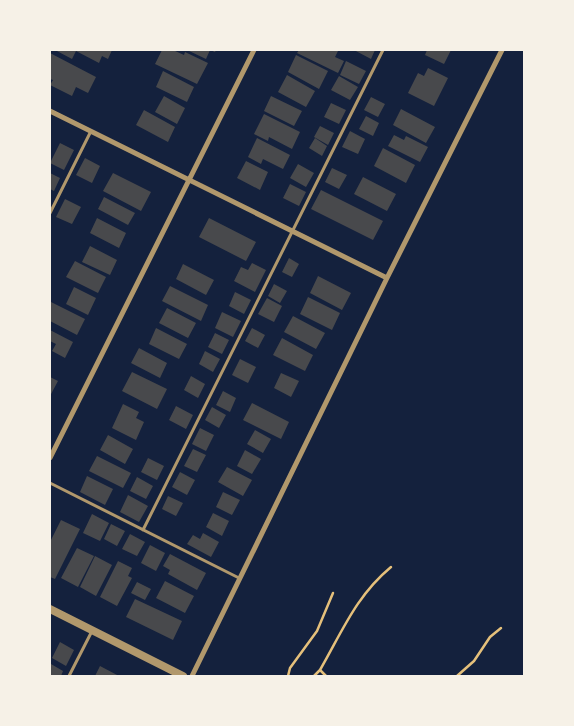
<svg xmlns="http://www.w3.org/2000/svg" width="574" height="726" viewBox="0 0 574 726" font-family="'IBM Plex Sans',sans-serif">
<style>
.building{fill:#48494c}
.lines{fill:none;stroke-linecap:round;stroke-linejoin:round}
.path{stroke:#e5c07b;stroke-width:2.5}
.service{stroke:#b1986c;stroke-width:3}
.minor{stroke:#b1986c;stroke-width:5}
.tertiary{stroke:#b1986c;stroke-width:8}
</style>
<rect width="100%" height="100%" fill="#14213d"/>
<!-- building -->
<path class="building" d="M 55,50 L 112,50 L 108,59 L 102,56 L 99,63 L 76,51 L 72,59 Z
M 162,50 L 173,50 L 184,55 L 185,52 L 208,63 L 197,84 L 155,64 Z
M 187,50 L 216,50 L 215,52 L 210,50 L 206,59 Z
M 299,50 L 337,50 L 338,51 L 335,57 L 344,61 L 338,73 L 297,53 Z
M 354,50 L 375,50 L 371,59 Z
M 427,50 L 451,50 L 444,64 L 425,55 Z
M 50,53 L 96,77 L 88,93 L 76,87 L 72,96 L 50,85 L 53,80 L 50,79 Z
M 296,55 L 328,71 L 319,89 L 288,72 Z
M 346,61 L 366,71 L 359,84 L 340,75 Z
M 428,68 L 448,78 L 434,106 L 408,93 L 418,73 L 424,76 Z
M 163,71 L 194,87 L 187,102 L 156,87 Z
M 287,75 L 315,91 L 306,107 L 278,92 Z
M 339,76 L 358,87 L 350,100 L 331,90 Z
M 164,96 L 185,108 L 177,124 L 155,112 Z
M 271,96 L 302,111 L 294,126 L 264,111 Z
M 371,97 L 385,104 L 378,117 L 364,110 Z
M 331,103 L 346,110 L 339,124 L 324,117 Z
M 401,109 L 435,127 L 426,143 L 393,125 Z
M 144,110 L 175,127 L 168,142 L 136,125 Z
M 264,114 L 300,132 L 292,149 L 269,137 L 268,141 L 254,134 Z
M 366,116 L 379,123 L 373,136 L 359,129 Z
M 320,126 L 334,133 L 328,145 L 314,137 Z
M 350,131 L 365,139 L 358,154 L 342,147 Z
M 394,135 L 404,140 L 406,136 L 428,147 L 420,162 L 388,146 Z
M 257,138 L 290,155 L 283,169 L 263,159 L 261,164 L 248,157 Z
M 315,138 L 327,146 L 322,156 L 309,148 Z
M 60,143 L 74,150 L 64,170 L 50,163 Z
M 383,148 L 415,165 L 406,183 L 374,166 Z
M 85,158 L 100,166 L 92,183 L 76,175 Z
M 246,161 L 268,172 L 260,190 L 237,178 Z
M 298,164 L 314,173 L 306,187 L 290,178 Z
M 332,168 L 347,175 L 339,189 L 325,182 Z
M 50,173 L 60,178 L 54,191 L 50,189 Z
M 113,173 L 151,192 L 141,211 L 103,191 Z
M 363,177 L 396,194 L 387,211 L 354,194 Z
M 290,184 L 306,192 L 299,206 L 283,198 Z
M 321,190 L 383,221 L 373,240 L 311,209 Z
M 104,197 L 135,213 L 128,225 L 98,209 Z
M 65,199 L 81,207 L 72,224 L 56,217 Z
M 97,218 L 126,233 L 119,248 L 90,233 Z
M 209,218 L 256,242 L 246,261 L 199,237 Z
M 90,246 L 117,260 L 110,275 L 82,262 Z
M 289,258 L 299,264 L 292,277 L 282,272 Z
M 75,261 L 106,277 L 98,293 L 66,277 Z
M 252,263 L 266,270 L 255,292 L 234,281 L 241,267 L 248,270 Z
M 183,264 L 214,280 L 206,295 L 176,279 Z
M 318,276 L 351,293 L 342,310 L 310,293 Z
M 274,284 L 287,291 L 280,303 L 268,296 Z
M 170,286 L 208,305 L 201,321 L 162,301 Z
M 74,287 L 96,298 L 88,315 L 66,304 Z
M 235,292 L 251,300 L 244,314 L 229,306 Z
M 308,297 L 340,313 L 332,330 L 300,314 Z
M 267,298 L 282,306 L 274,322 L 258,314 Z
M 51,302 L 85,319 L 77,335 L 50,321 Z
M 167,308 L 196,323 L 188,338 L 159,323 Z
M 222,312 L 241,321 L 233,337 L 215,328 Z
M 293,316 L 325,333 L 316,349 L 284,332 Z
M 156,328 L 187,344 L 179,359 L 149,344 Z
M 252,328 L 265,335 L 258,348 L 245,341 Z
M 50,330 L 73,342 L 65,358 L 52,351 L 56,344 L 50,341 Z
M 215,333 L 229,340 L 222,354 L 208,347 Z
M 282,338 L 313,355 L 305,371 L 273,355 Z
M 139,348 L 167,363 L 160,378 L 131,363 Z
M 205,351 L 220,359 L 213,372 L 199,364 Z
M 240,359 L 256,367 L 248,383 L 232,375 Z
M 132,372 L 167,389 L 157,409 L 122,391 Z
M 281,373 L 299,381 L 291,397 L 274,388 Z
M 191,376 L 205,384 L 198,398 L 184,390 Z
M 50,377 L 58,381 L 50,396 Z
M 223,391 L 236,398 L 230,412 L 216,405 Z
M 252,403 L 289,422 L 281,439 L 243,420 Z
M 123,404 L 139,412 L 136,418 L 144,422 L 136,440 L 112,428 Z
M 176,406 L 193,415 L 186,429 L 169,420 Z
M 212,407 L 226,415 L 219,428 L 205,420 Z
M 200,428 L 214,435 L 206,451 L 192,444 Z
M 255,430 L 271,439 L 263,453 L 247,444 Z
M 108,435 L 133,449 L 125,464 L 100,450 Z
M 193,449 L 206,455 L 197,472 L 184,466 Z
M 245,450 L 261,459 L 252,474 L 237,466 Z
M 97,456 L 131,473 L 123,488 L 89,471 Z
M 148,458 L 164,466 L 157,480 L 141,472 Z
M 227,467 L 252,480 L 243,496 L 218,482 Z
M 180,472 L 195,480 L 187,495 L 172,487 Z
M 87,476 L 113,489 L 105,505 L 80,492 Z
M 137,477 L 153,486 L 146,499 L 130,491 Z
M 223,492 L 240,500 L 232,515 L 216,507 Z
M 128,495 L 148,506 L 139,522 L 120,512 Z
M 168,496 L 183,503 L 176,516 L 162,509 Z
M 213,513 L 229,521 L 222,536 L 206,527 Z
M 92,514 L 109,523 L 100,541 L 83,533 Z
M 61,520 L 80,529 L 55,579 L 50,577 L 50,542 Z
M 111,524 L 125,531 L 117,546 L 104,539 Z
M 203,533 L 219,542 L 211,557 L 187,544 L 193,535 L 200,539 Z
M 130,534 L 145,542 L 137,556 L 122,549 Z
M 150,545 L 165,553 L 156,571 L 141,563 Z
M 77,548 L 94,556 L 78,587 L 61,578 Z
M 170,554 L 206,573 L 197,590 L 168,574 L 170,570 L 163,566 Z
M 95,556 L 112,565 L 96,596 L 80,587 Z
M 118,561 L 132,568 L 128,576 L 132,578 L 117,606 L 100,597 Z
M 165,581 L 194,596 L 185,613 L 156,598 Z
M 137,582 L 151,589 L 145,600 L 131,593 Z
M 135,599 L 182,621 L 173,640 L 126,617 Z
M 60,642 L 74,650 L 66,666 L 52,658 Z
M 51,664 L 63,671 L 61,676 L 50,675 Z
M 100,666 L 119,676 L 95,676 Z"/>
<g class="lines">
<!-- path -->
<path class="path" d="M 320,670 L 326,676
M 288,676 L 290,668 L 317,631 L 333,593
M 314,676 L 320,670 C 342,632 356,596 391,567
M 457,676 L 474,661 L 490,637 L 501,628"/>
<!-- service -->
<path class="service" d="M 50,213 L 91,131
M 50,483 L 239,578
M 143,530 L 383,50
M 69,676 L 92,631"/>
<!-- minor -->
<path class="minor" d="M 50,111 L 387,278
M 50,458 L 254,50
M 192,676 L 387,278 L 502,50"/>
<!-- tertiary -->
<path class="tertiary" d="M 50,609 L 183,676"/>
</g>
<!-- border -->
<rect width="574" height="726" fill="none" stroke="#f6f1e7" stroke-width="102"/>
</svg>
